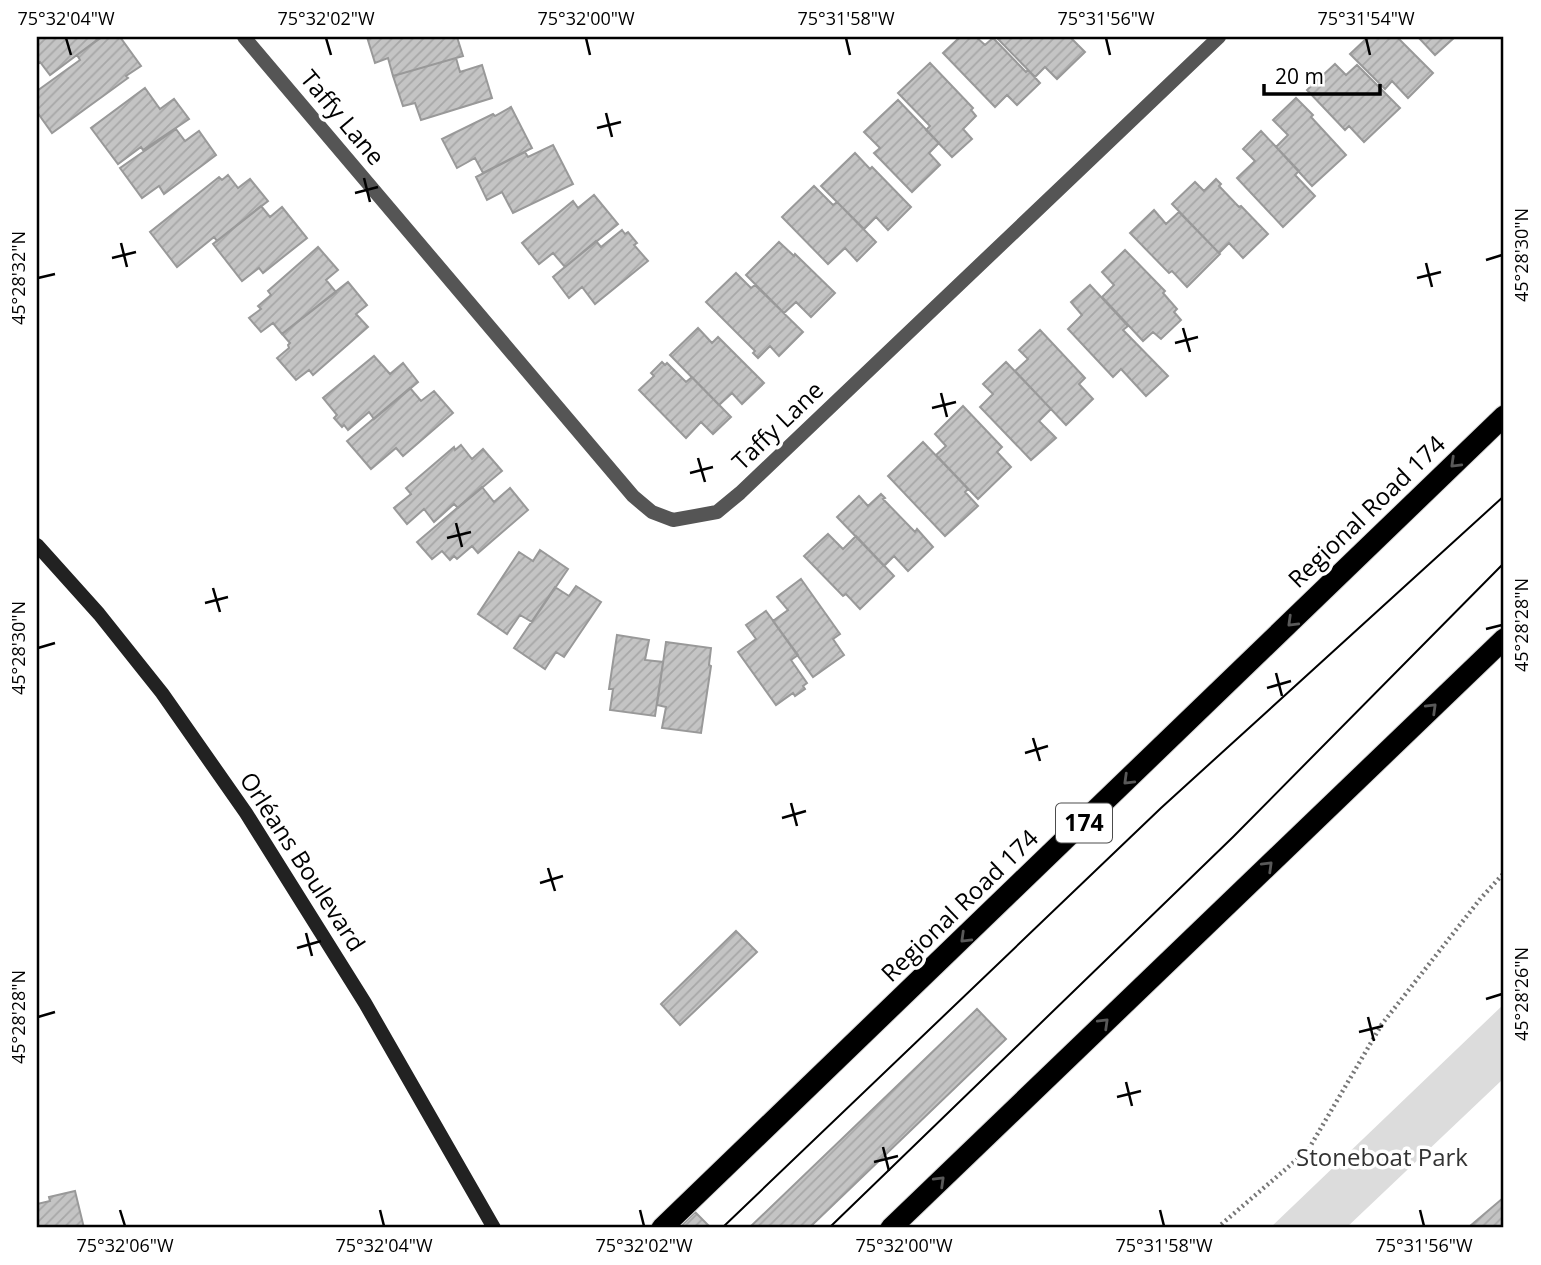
<svg xmlns="http://www.w3.org/2000/svg" width="1541" height="1265" viewBox="0 0 1541 1265" font-family="'Open Sans',sans-serif">
<style>
.park{fill:#dcdcdc}
.building{fill:url(#building-hatch);stroke:#999;stroke-width:2}
.lines{fill:none;stroke-linecap:round;stroke-linejoin:round}
.highway-casing{stroke:#dbdbdb;stroke-width:23}
.path{stroke:#777;stroke-width:4.5;stroke-dasharray:2 3.5;stroke-linecap:butt}
.street{stroke:#555;stroke-width:14}
.secondary{stroke:#222;stroke-width:14}
.highway{stroke:#000;stroke-width:21}
.tram{stroke:#000;stroke-width:2}
.oneway{stroke:#595959}
.ticks{fill:none;stroke:#000;stroke-width:2.5}
.labels{text-anchor:middle;stroke-width:7;stroke-linejoin:round;paint-order:stroke}
.shield{fill:#fff;stroke:#4c4c4c;stroke-width:2}
.shield-label{font-size:23px;font-weight:bold;fill:#000}
.street-label{font-size:24px;fill:#000;stroke:#fff}
.park-label{font-size:24px;fill:#333;stroke:#fff}
.neatline{fill:none;stroke:#000;stroke-width:2.5}
.ticks-label{font-size:18px;text-anchor:middle;fill:#000}
</style>
<defs>
<pattern id="building-hatch" width="6" height="6" patternUnits="userSpaceOnUse" patternTransform="scale(1.75)"><rect width="6" height="6" fill="#c4c4c4"/><path d="M-1 1l2-2M0 6l6-6M5 7l2-2" fill="none" stroke="#a7a7a7"/></pattern>
</defs>
<rect width="100%" height="100%" fill="#fff"/>
<!-- park -->
<path class="park" d="M 1504,1004 L 1504,1082 L 1502,1080 L 1346,1228 L 1270,1228 Z"/>
<!-- building -->
<path class="building" d="M 37,37 L 95,37 L 97,40 L 50,75 L 40,62 L 37,65 Z
M 102,37 L 120,37 L 141,66 L 126,76 L 128,78 L 52,133 L 37,112 L 37,91 L 80,60 L 77,55 Z
M 367,37 L 457,37 L 463,56 L 393,76 L 388,58 L 375,63 Z
M 960,37 L 976,37 L 985,45 L 993,38 L 1026,72 L 1028,70 L 1040,83 L 1017,105 L 1007,95 L 995,107 L 943,53 Z
M 996,37 L 1070,37 L 1085,52 L 1057,79 L 1045,67 L 1035,77 Z
M 1368,37 L 1397,37 L 1433,73 L 1408,98 L 1392,81 L 1385,89 L 1350,54 Z
M 1418,37 L 1455,37 L 1435,55 Z
M 456,58 L 460,72 L 482,65 L 492,98 L 421,120 L 415,103 L 403,106 L 393,76 Z
M 930,63 L 973,108 L 971,110 L 976,116 L 963,129 L 972,139 L 952,157 L 926,130 L 930,126 L 898,93 Z
M 1335,64 L 1346,75 L 1357,65 L 1400,108 L 1364,142 L 1349,126 L 1345,130 L 1307,90 Z
M 145,88 L 160,109 L 174,99 L 189,119 L 143,150 L 141,147 L 118,164 L 91,128 Z
M 1296,98 L 1313,115 L 1311,117 L 1346,155 L 1312,186 L 1276,147 L 1288,135 L 1273,120 Z
M 898,100 L 939,143 L 929,153 L 940,165 L 912,192 L 874,153 L 880,148 L 864,132 Z
M 511,107 L 532,148 L 483,173 L 475,158 L 457,168 L 442,139 L 493,114 L 495,116 Z
M 176,129 L 185,141 L 199,131 L 216,155 L 164,194 L 159,186 L 142,198 L 120,168 Z
M 1261,131 L 1299,171 L 1295,175 L 1315,196 L 1283,227 L 1237,178 L 1255,161 L 1243,149 Z
M 553,145 L 573,184 L 513,213 L 502,192 L 487,200 L 476,177 L 525,152 L 528,157 Z
M 855,153 L 870,169 L 872,167 L 911,207 L 888,230 L 876,217 L 864,229 L 821,186 Z
M 228,175 L 238,188 L 250,179 L 268,201 L 217,241 L 214,237 L 177,267 L 150,232 L 219,177 L 222,180 Z
M 1216,179 L 1221,184 L 1219,186 L 1239,207 L 1241,206 L 1268,234 L 1243,258 L 1229,243 L 1219,253 L 1172,204 L 1195,182 L 1204,191 Z
M 814,186 L 833,205 L 837,202 L 876,242 L 857,261 L 845,248 L 828,264 L 782,217 Z
M 594,195 L 618,224 L 565,267 L 553,253 L 539,264 L 522,243 L 573,201 L 578,208 Z
M 261,206 L 270,217 L 282,207 L 307,238 L 263,273 L 259,268 L 242,281 L 213,244 Z
M 1154,210 L 1166,224 L 1179,212 L 1220,254 L 1187,287 L 1172,271 L 1169,273 L 1130,233 Z
M 622,230 L 625,234 L 628,232 L 637,243 L 634,245 L 648,261 L 595,304 L 582,287 L 569,298 L 553,277 L 596,241 L 601,247 Z
M 779,242 L 794,256 L 795,254 L 835,293 L 811,317 L 796,302 L 784,313 L 746,275 Z
M 318,247 L 338,270 L 326,280 L 336,292 L 282,334 L 273,323 L 261,332 L 249,318 L 261,309 L 258,306 L 271,295 L 268,291 Z
M 1125,250 L 1165,291 L 1163,293 L 1177,309 L 1174,312 L 1181,320 L 1161,339 L 1153,332 L 1143,341 L 1102,297 L 1114,285 L 1102,272 Z
M 736,273 L 751,288 L 755,285 L 803,332 L 779,356 L 770,346 L 758,358 L 753,353 L 755,351 L 706,302 Z
M 348,282 L 367,305 L 356,314 L 368,327 L 313,375 L 309,370 L 296,380 L 277,358 L 289,348 L 288,345 L 290,343 L 282,334 Z
M 1090,285 L 1128,326 L 1123,330 L 1168,376 L 1146,396 L 1121,369 L 1113,377 L 1068,329 L 1082,315 L 1071,302 Z
M 698,328 L 712,343 L 718,337 L 764,383 L 742,404 L 732,393 L 719,405 L 670,355 Z
M 1040,330 L 1085,378 L 1079,384 L 1093,399 L 1066,425 L 1015,371 L 1028,359 L 1019,350 Z
M 374,356 L 390,374 L 403,363 L 418,382 L 374,419 L 369,412 L 348,430 L 344,425 L 342,427 L 334,418 L 337,415 L 323,398 Z
M 662,362 L 665,365 L 667,363 L 686,382 L 692,377 L 731,417 L 713,434 L 701,422 L 686,438 L 639,390 L 654,376 L 651,373 Z
M 1006,362 L 1051,409 L 1039,421 L 1056,438 L 1031,460 L 980,407 L 993,394 L 983,384 Z
M 410,388 L 421,401 L 434,391 L 453,413 L 403,456 L 396,448 L 371,469 L 347,441 Z
M 963,406 L 1002,447 L 997,452 L 1011,467 L 978,499 L 936,455 L 946,446 L 935,434 Z
M 923,442 L 968,489 L 965,492 L 978,506 L 945,536 L 888,476 Z
M 461,445 L 472,459 L 483,449 L 502,471 L 458,508 L 454,504 L 434,522 L 424,509 L 407,524 L 394,508 L 411,494 L 406,488 L 454,447 L 455,450 Z
M 482,487 L 494,502 L 510,488 L 528,510 L 478,553 L 472,546 L 457,559 L 454,556 L 450,560 L 442,551 L 432,559 L 417,542 Z
M 881,494 L 885,498 L 883,499 L 915,532 L 917,529 L 933,547 L 908,571 L 894,556 L 884,566 L 837,517 L 859,496 L 868,506 Z
M 828,534 L 843,549 L 856,536 L 894,576 L 860,609 L 846,594 L 843,596 L 804,556 Z
M 540,550 L 568,569 L 532,622 L 520,615 L 507,634 L 478,614 L 519,552 L 533,561 Z
M 801,579 L 840,634 L 833,639 L 844,655 L 813,677 L 773,621 L 788,610 L 777,597 Z
M 576,586 L 601,602 L 564,657 L 556,652 L 545,669 L 514,648 L 555,587 L 569,596 Z
M 766,611 L 798,655 L 791,660 L 807,683 L 803,686 L 805,689 L 795,696 L 793,693 L 776,705 L 738,652 L 756,639 L 746,625 Z
M 617,635 L 649,640 L 645,660 L 663,662 L 655,716 L 610,710 L 613,689 L 609,689 Z
M 666,642 L 711,648 L 709,665 L 711,666 L 701,733 L 662,728 L 666,707 L 657,705 Z
M 736,931 L 757,952 L 680,1025 L 661,1004 Z
M 977,1009 L 1006,1039 L 809,1228 L 749,1228 Z
M 75,1191 L 84,1228 L 37,1228 L 37,1204 L 50,1201 L 49,1197 Z
M 1503,1198 L 1504,1228 L 1472,1228 L 1470,1226 Z
M 695,1212 L 711,1228 L 679,1228 Z"/>
<g class="lines">
<defs>
<path id="highway" d="M 662,1228 L 1504,416
M 891,1228 L 1504,639"/>
</defs>
<!-- highway casing -->
<use href="#highway" class="highway-casing"/>
<!-- path -->
<path class="path" d="M 1217,1228 L 1308,1150 L 1382,1024 L 1481,898 L 1504,873"/>
<!-- street -->
<path class="street" d="M 244,37 L 633,496 L 652,512 L 673,520 L 717,512 L 740,493 L 1219,37"/>
<!-- secondary -->
<path class="secondary" d="M 37,545 L 99,614 L 162,693 L 246,813 L 365,1003 L 494,1228"/>
<!-- highway -->
<use href="#highway" class="highway"/>
<!-- tram -->
<path class="tram" d="M 722,1228 L 1161,808 L 1504,496
M 829,1228 L 1233,837 L 1504,563"/>
</g>
<!-- one-way arrows -->
<defs><path id="oneway-chevron" d="M-2-3.5L2.5 0L-2 3.5" fill="none" stroke-width="1.6" stroke-linecap="round" stroke-linejoin="round" transform="scale(1.75)"/></defs>
<g class="oneway">
<use href="#oneway-chevron" transform="translate(1455 463) rotate(136)"/>
<use href="#oneway-chevron" transform="translate(1292 622) rotate(136)"/>
<use href="#oneway-chevron" transform="translate(1432 708) rotate(-44)"/>
<use href="#oneway-chevron" transform="translate(1128 780) rotate(136)"/>
<use href="#oneway-chevron" transform="translate(1268 866) rotate(-44)"/>
<use href="#oneway-chevron" transform="translate(965 938) rotate(136)"/>
<use href="#oneway-chevron" transform="translate(1104 1023) rotate(-44)"/>
<use href="#oneway-chevron" transform="translate(940 1181) rotate(-44)"/>
</g>
<!-- ticks -->
<path class="ticks" d="M 66,38 L 71,55M 326,38 L 331,55M 586,38 L 590,55M 846,38 L 850,55M 1106,38 L 1110,55M 1366,38 L 1370,55M 606,113 L 612,137M 597,128 L 621,122M 364,178 L 370,202M 355,193 L 378,187M 121,243 L 127,267M 112,258 L 136,252M 1486,260 L 1502,255M 1426,263 L 1432,287M 38,278 L 55,274M 1417,278 L 1441,272M 1183,328 L 1190,352M 1175,343 L 1198,337M 941,393 L 947,417M 932,408 L 956,402M 698,458 L 705,482M 690,473 L 713,467M 456,523 L 462,547M 447,538 L 471,532M 213,588 L 220,612M 205,603 L 228,597M 1486,629 L 1502,625M 38,648 L 55,643M 1276,673 L 1282,696M 1267,688 L 1291,681M 1033,738 L 1040,761M 1025,753 L 1048,746M 791,803 L 797,826M 782,818 L 806,811M 548,868 L 555,891M 540,883 L 563,876M 306,933 L 312,956M 297,948 L 321,941M 1486,999 L 1502,994M 38,1017 L 55,1012M 1368,1017 L 1374,1041M 1359,1032 L 1383,1026M 1126,1082 L 1132,1106M 1117,1097 L 1141,1091M 883,1147 L 889,1171M 874,1162 L 898,1156M 120,1210 L 125,1226M 380,1210 L 384,1226M 640,1210 L 644,1226M 900,1210 L 904,1226M 1160,1210 L 1164,1226M 1420,1210 L 1424,1226"/>
<g class="labels">
<!-- shield labels -->
<rect class="shield" x="1056" y="803.5" width="56" height="39" rx="5"/>
<g class="shield-label">
<text x="1084" y="831">174</text>
</g>
<!-- street labels -->
<g class="street-label">
<text transform="translate(342 118) rotate(50)" y="8">Taffy Lane</text>
<text transform="translate(778 426) rotate(-44)" y="8">Taffy Lane</text>
<text transform="translate(1367 512) rotate(-44)" y="8">Regional Road 174</text>
<text transform="translate(302 862) rotate(57)" y="8">Orléans Boulevard</text>
<text transform="translate(960 906) rotate(-44)" y="8">Regional Road 174</text>
</g>
<!-- park labels -->
<g class="park-label">
<text x="1382" y="1166">Stoneboat Park</text>
</g>
</g>
<!-- border -->
<rect width="1541" height="1265" fill="none" stroke="#ffffff" stroke-width="77"/>
<!-- scale -->
<path d="M1264 84v10h116v-10" fill="none" stroke="#000000" stroke-width="3.5"/>
<text x="1275" y="84" font-size="21" fill="#000000" stroke="#ffffff" stroke-width="5" paint-order="stroke">20 m</text>
<rect x="38" y="38" width="1464" height="1188" class="neatline"/>
<g class="ticks-label">
<text x="66" y="25">75°32'04"W</text>
<text x="326" y="25">75°32'02"W</text>
<text x="586" y="25">75°32'00"W</text>
<text x="846" y="25">75°31'58"W</text>
<text x="1106" y="25">75°31'56"W</text>
<text x="1366" y="25">75°31'54"W</text>
<text transform="translate(1522 255) rotate(-90)" y="6">45°28'30"N</text>
<text transform="translate(19 278) rotate(-90)" y="6">45°28'32"N</text>
<text transform="translate(1522 625) rotate(-90)" y="6">45°28'28"N</text>
<text transform="translate(19 648) rotate(-90)" y="6">45°28'30"N</text>
<text transform="translate(1522 994) rotate(-90)" y="6">45°28'26"N</text>
<text transform="translate(19 1017) rotate(-90)" y="6">45°28'28"N</text>
<text x="125" y="1252">75°32'06"W</text>
<text x="384" y="1252">75°32'04"W</text>
<text x="644" y="1252">75°32'02"W</text>
<text x="904" y="1252">75°32'00"W</text>
<text x="1164" y="1252">75°31'58"W</text>
<text x="1424" y="1252">75°31'56"W</text>
</g>
</svg>
